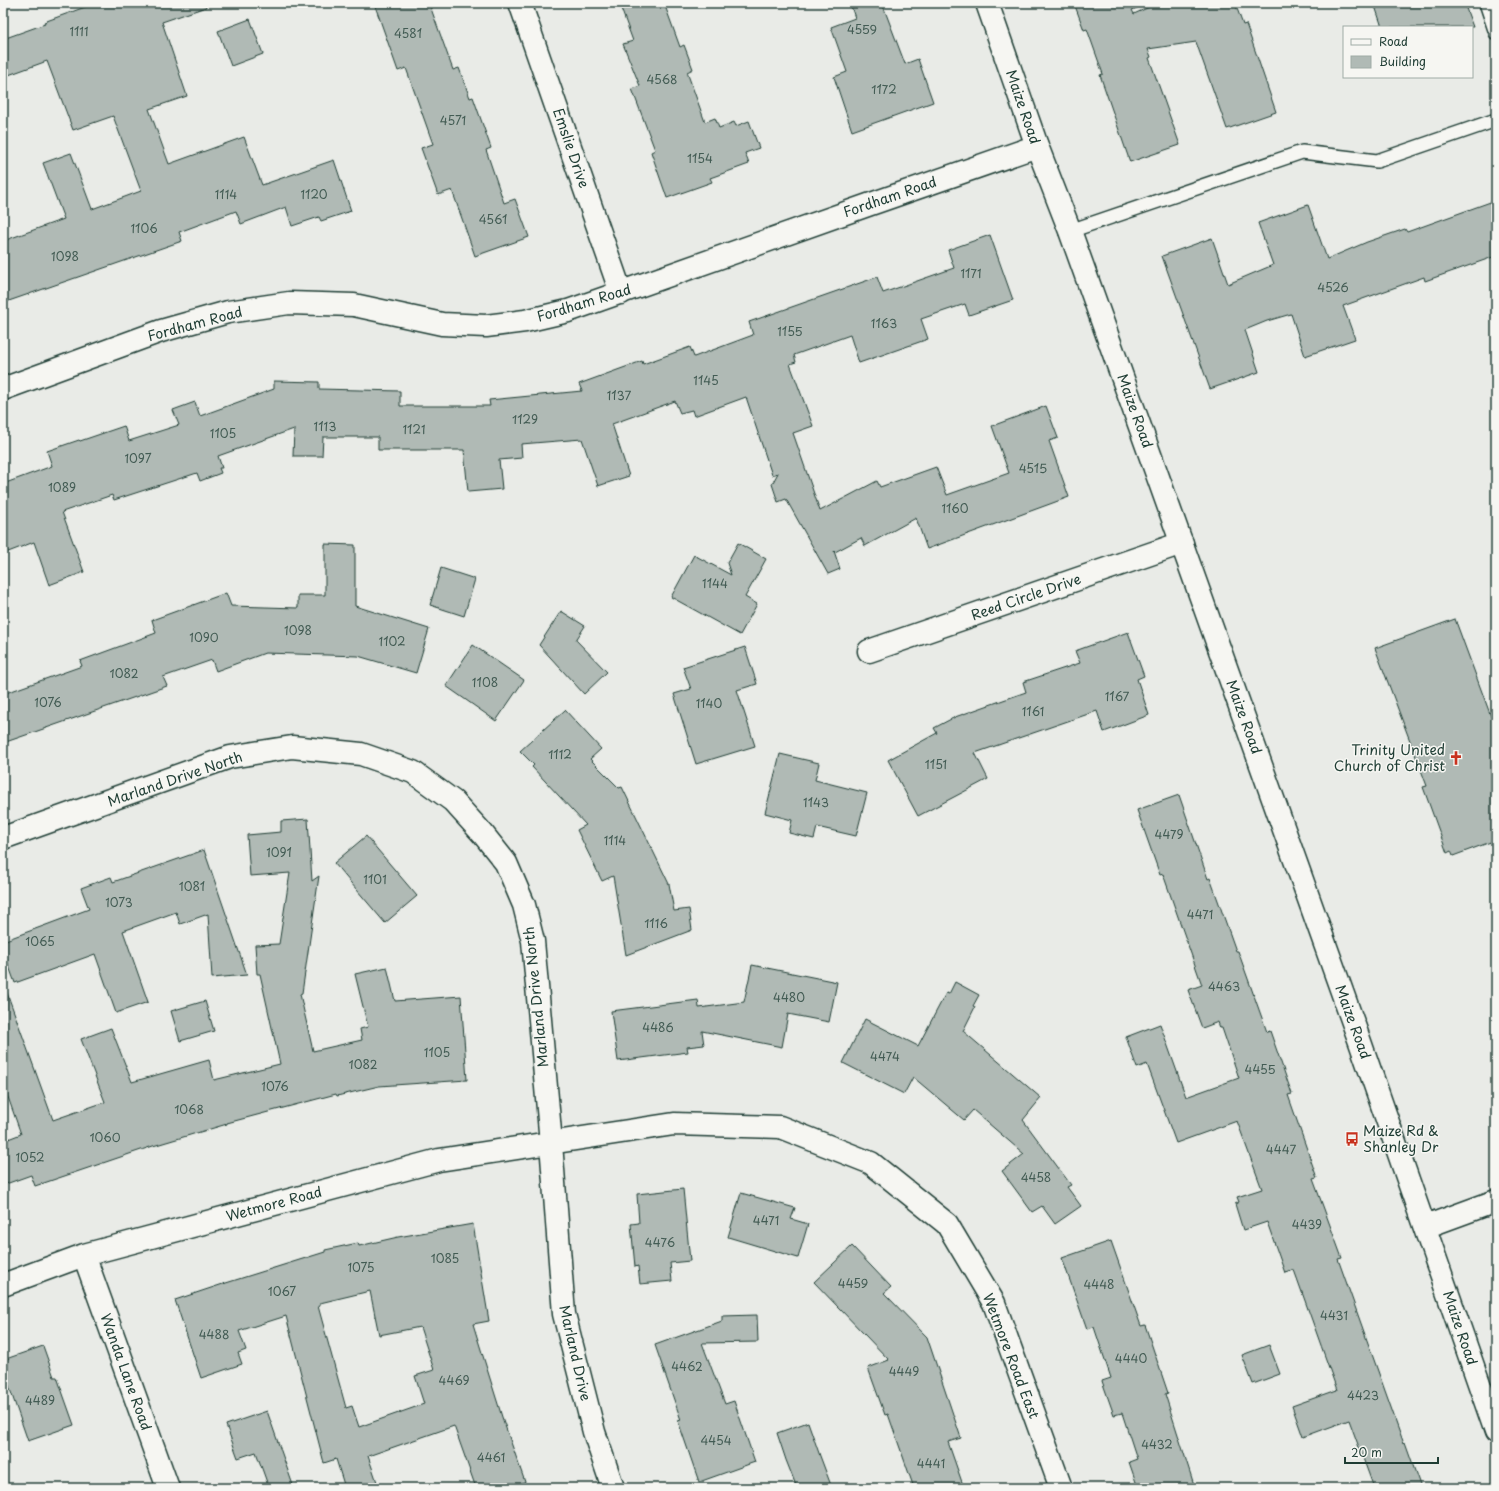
<svg xmlns="http://www.w3.org/2000/svg" width="1499" height="1491" viewBox="0 0 1499 1491" font-family="'Playpen Sans',sans-serif">
<style>
.building{fill:#b0bab5;stroke:#1f3d34;fill-rule:evenodd}
.lines{fill:none;stroke-linecap:round;stroke-linejoin:round}
.service-casing{stroke:#1f3d34;stroke-width:16}
.minor-casing{stroke:#1f3d34;stroke-width:25}
.tertiary-casing{stroke:#1f3d34;stroke-width:25}
.service{stroke:#f6f6f2;stroke-width:13}
.minor{stroke:#f6f6f2;stroke-width:22}
.tertiary{stroke:#f6f6f2;stroke-width:22}
.labels{text-anchor:middle;stroke-width:3;stroke-linejoin:round;paint-order:stroke}
.number-label{font-size:12px;fill:#435c54}
.street-label{font-size:14px;fill:#1f3d34;stroke:#f6f6f2}
.poi-label{font-size:14px;fill:#1f3d34;stroke:#f6f6f2;text-anchor:end}
</style>
<rect width="100%" height="100%" fill="#e9ebe7"/>
<filter id="ink" filterUnits="userSpaceOnUse"><feTurbulence type="fractalNoise" baseFrequency=".025" numOctaves="2"/><feDisplacementMap in="SourceGraphic" scale="8" xChannelSelector="R" yChannelSelector="G"/><feConvolveMatrix kernelMatrix="1 2 1 2 8 2 1 2 1" color-interpolation-filters="sRGB"/></filter>
<g filter="url(#ink)">
<!-- building -->
<path class="building" d="M 96,3 L 205,3 L 206,7 L 162,22 L 187,96 L 149,109 L 169,164 L 244,137 L 262,185 L 334,160 L 351,211 L 321,221 L 319,217 L 292,226 L 286,207 L 241,224 L 236,211 L 179,232 L 182,241 L 3,303 L 3,241 L 64,219 L 43,163 L 71,153 L 92,209 L 141,191 L 113,116 L 73,130 L 47,61 L 3,77 L 3,39 L 45,24 L 44,22 Z
M 374,3 L 429,3 L 453,70 L 459,68 L 470,98 L 473,97 L 491,148 L 486,150 L 504,203 L 515,199 L 529,237 L 475,256 L 452,190 L 438,195 L 421,148 L 433,144 L 406,68 L 398,71 Z
M 619,3 L 664,3 L 680,47 L 684,45 L 693,69 L 687,72 L 705,122 L 715,118 L 719,128 L 734,122 L 736,126 L 749,121 L 759,148 L 745,153 L 749,164 L 710,178 L 712,182 L 667,198 L 651,152 L 655,150 L 632,89 L 640,86 L 623,44 L 633,41 Z
M 850,3 L 882,3 L 905,64 L 918,59 L 933,102 L 852,131 L 834,77 L 847,72 L 831,27 L 855,18 Z
M 1074,3 L 1149,3 L 1132,10 L 1134,14 L 1158,3 L 1235,3 L 1243,25 L 1246,24 L 1276,112 L 1227,129 L 1196,42 L 1148,49 L 1151,57 L 1149,58 L 1180,145 L 1130,162 L 1100,75 L 1103,74 L 1087,29 L 1084,30 Z
M 1374,3 L 1464,3 L 1473,27 L 1382,27 Z
M 250,19 L 263,54 L 231,66 L 218,31 Z
M 1496,200 L 1496,256 L 1425,281 L 1424,277 L 1343,306 L 1355,339 L 1305,356 L 1291,314 L 1267,321 L 1245,330 L 1259,372 L 1210,389 L 1162,256 L 1212,238 L 1228,284 L 1273,265 L 1258,223 L 1308,205 L 1327,259 L 1367,242 L 1405,229 L 1407,232 Z
M 990,235 L 1013,300 L 969,315 L 965,304 L 921,319 L 928,339 L 859,363 L 850,335 L 794,355 L 796,362 L 790,364 L 813,426 L 793,433 L 820,511 L 877,481 L 880,487 L 936,467 L 947,495 L 1009,473 L 992,426 L 1046,406 L 1058,438 L 1049,441 L 1069,497 L 927,549 L 916,518 L 865,546 L 861,538 L 835,552 L 834,551 L 840,569 L 828,574 L 786,499 L 778,502 L 772,484 L 778,473 L 772,475 L 746,397 L 694,416 L 692,410 L 680,413 L 675,401 L 612,424 L 629,476 L 598,486 L 582,439 L 521,444 L 522,458 L 499,460 L 502,489 L 468,492 L 464,450 L 378,450 L 378,437 L 323,437 L 322,456 L 293,456 L 294,429 L 218,456 L 222,468 L 219,468 L 221,473 L 200,481 L 197,473 L 114,500 L 112,495 L 62,512 L 84,572 L 49,585 L 34,542 L 3,554 L 3,484 L 52,466 L 47,451 L 79,440 L 80,441 L 124,426 L 129,441 L 179,425 L 173,410 L 195,402 L 200,416 L 274,389 L 274,381 L 319,382 L 319,389 L 400,391 L 400,406 L 490,406 L 489,400 L 582,391 L 579,384 L 642,361 L 643,364 L 690,347 L 694,357 L 753,335 L 749,322 L 877,277 L 883,293 L 954,268 L 948,250 Z
M 738,543 L 766,559 L 745,597 L 757,604 L 740,635 L 671,597 L 694,555 L 731,575 L 727,563 Z
M 325,544 L 355,545 L 355,606 L 429,629 L 416,673 L 358,656 L 265,653 L 216,671 L 212,660 L 163,677 L 167,686 L 3,743 L 3,694 L 82,666 L 80,661 L 156,633 L 152,620 L 226,593 L 231,606 L 298,608 L 298,595 L 325,595 Z
M 441,568 L 475,579 L 464,616 L 430,605 Z
M 561,611 L 585,626 L 576,640 L 607,672 L 584,694 L 539,645 Z
M 1455,619 L 1496,730 L 1496,840 L 1453,856 L 1451,851 L 1447,853 L 1423,787 L 1427,786 L 1375,648 Z
M 1128,632 L 1144,676 L 1137,679 L 1149,715 L 1104,732 L 1097,711 L 975,753 L 988,779 L 918,816 L 888,760 L 937,733 L 934,728 L 955,717 L 1026,692 L 1023,682 L 1080,663 L 1075,651 Z
M 473,645 L 524,680 L 496,721 L 446,686 Z
M 745,647 L 757,684 L 737,690 L 755,746 L 696,764 L 674,694 L 691,689 L 683,667 Z
M 565,710 L 601,749 L 590,759 L 619,788 L 622,787 L 669,884 L 674,911 L 689,909 L 692,930 L 626,955 L 613,876 L 602,881 L 577,830 L 586,825 L 532,767 L 534,765 L 520,751 Z
M 780,754 L 819,763 L 815,780 L 867,793 L 856,836 L 817,827 L 814,839 L 789,833 L 792,820 L 765,813 Z
M 1179,795 L 1208,879 L 1210,878 L 1236,951 L 1238,951 L 1267,1032 L 1270,1031 L 1292,1094 L 1288,1095 L 1317,1178 L 1313,1179 L 1342,1258 L 1338,1259 L 1404,1444 L 1405,1443 L 1421,1488 L 1374,1488 L 1349,1420 L 1303,1437 L 1292,1406 L 1337,1390 L 1294,1270 L 1285,1273 L 1267,1222 L 1243,1230 L 1235,1204 L 1239,1202 L 1237,1197 L 1262,1189 L 1237,1121 L 1176,1143 L 1147,1064 L 1137,1068 L 1126,1037 L 1160,1024 L 1186,1097 L 1239,1078 L 1222,1028 L 1220,1028 L 1218,1022 L 1202,1028 L 1188,990 L 1202,985 L 1163,874 L 1160,875 L 1137,810 Z
M 308,819 L 312,881 L 319,876 L 302,993 L 300,994 L 313,1051 L 362,1040 L 360,1029 L 368,1027 L 355,974 L 387,967 L 395,1001 L 461,996 L 467,1080 L 379,1086 L 337,1096 L 336,1094 L 227,1123 L 227,1124 L 153,1146 L 35,1186 L 31,1175 L 3,1185 L 3,1141 L 21,1134 L 3,1083 L 3,991 L 6,990 L 53,1120 L 105,1102 L 81,1039 L 111,1028 L 132,1082 L 209,1060 L 214,1080 L 280,1064 L 260,974 L 257,974 L 255,945 L 279,944 L 290,873 L 250,876 L 247,835 L 281,832 L 281,821 Z
M 366,836 L 417,896 L 385,923 L 334,863 Z
M 204,850 L 247,975 L 212,978 L 208,914 L 180,924 L 176,912 L 123,931 L 148,1002 L 116,1013 L 95,954 L 15,983 L 3,950 L 3,941 L 89,909 L 81,888 L 111,877 L 113,882 Z
M 752,965 L 837,982 L 829,1022 L 788,1014 L 782,1047 L 702,1031 L 704,1045 L 687,1047 L 688,1052 L 618,1061 L 611,1011 L 698,1000 L 699,1008 L 744,1002 Z
M 955,982 L 979,995 L 973,1006 L 975,1007 L 963,1031 L 1041,1098 L 1023,1120 L 1071,1185 L 1067,1187 L 1081,1206 L 1055,1224 L 1042,1206 L 1032,1212 L 1002,1171 L 1024,1154 L 973,1110 L 964,1120 L 913,1077 L 904,1094 L 843,1063 L 865,1019 L 918,1046 L 946,993 L 949,994 Z
M 205,1001 L 214,1031 L 180,1041 L 171,1011 Z
M 683,1189 L 690,1261 L 670,1263 L 672,1281 L 640,1284 L 638,1266 L 635,1267 L 631,1224 L 639,1223 L 637,1194 Z
M 741,1193 L 795,1208 L 791,1219 L 808,1224 L 798,1258 L 728,1237 Z
M 473,1224 L 489,1321 L 473,1324 L 502,1417 L 525,1482 L 507,1488 L 476,1488 L 454,1426 L 368,1456 L 379,1488 L 345,1488 L 336,1459 L 324,1463 L 286,1316 L 239,1331 L 246,1350 L 238,1353 L 242,1364 L 201,1378 L 175,1300 L 226,1283 L 325,1252 L 325,1250 L 358,1243 L 359,1246 L 398,1237 ZM 370,1291 L 379,1335 L 420,1327 L 434,1370 L 415,1376 L 424,1404 L 359,1427 L 352,1406 L 346,1408 L 318,1306 L 320,1306 L 320,1303 Z
M 1111,1241 L 1141,1326 L 1145,1325 L 1168,1393 L 1165,1394 L 1195,1488 L 1138,1488 L 1129,1462 L 1137,1459 L 1122,1413 L 1114,1415 L 1102,1381 L 1111,1378 L 1094,1327 L 1087,1329 L 1062,1258 Z
M 852,1246 L 891,1287 L 884,1293 L 927,1337 L 961,1438 L 948,1442 L 964,1488 L 914,1488 L 888,1414 L 885,1415 L 868,1368 L 889,1360 L 814,1282 Z
M 757,1315 L 758,1342 L 702,1343 L 725,1404 L 734,1401 L 755,1462 L 699,1482 L 678,1421 L 681,1420 L 655,1345 L 722,1321 L 722,1316 Z
M 1269,1345 L 1280,1374 L 1253,1384 L 1242,1355 Z
M 43,1346 L 54,1377 L 57,1377 L 74,1425 L 28,1441 L 3,1369 L 3,1360 Z
M 267,1411 L 294,1488 L 269,1488 L 256,1452 L 238,1458 L 226,1425 Z
M 808,1422 L 820,1456 L 832,1488 L 797,1488 L 786,1460 L 777,1433 Z"/>
<g class="lines">
<defs>
<path id="service" d="M 1486,3 L 1496,33
M 1070,231 L 1302,152 L 1377,161 L 1496,120"/>
<path id="minor" d="M 520,3 L 621,293
M 3,389 L 161,331 L 228,312 L 289,303 L 354,305 L 442,324 L 486,326 L 525,321 L 568,311 L 868,205 L 1037,146
M 869,651 L 1182,543
M 3,838 L 230,757 L 292,747 L 361,754 L 413,772 L 453,801 L 483,834 L 506,863 L 524,905 L 533,941 L 551,1143 L 564,1314 L 594,1432 L 613,1488
M 1425,1227 L 1496,1201
M 84,1255 L 168,1488
M 3,1285 L 84,1255 L 439,1160 L 674,1124 L 780,1127 L 871,1163 L 947,1224 L 994,1303 L 1061,1488"/>
<path id="tertiary" d="M 987,3 L 1037,146 L 1070,231 L 1360,1042 L 1496,1432"/>
</defs>
<!-- service casing -->
<use href="#service" class="service-casing"/>
<!-- minor casing -->
<use href="#minor" class="minor-casing"/>
<!-- tertiary casing -->
<use href="#tertiary" class="tertiary-casing"/>
<!-- service -->
<use href="#service" class="service"/>
<!-- minor -->
<use href="#minor" class="minor"/>
<!-- tertiary -->
<use href="#tertiary" class="tertiary"/>
</g>
</g>
<!-- icons -->
<defs>
<symbol id="church-bare" viewBox="-9 -9 18 18"><path d="M-1.2-6h2.4v3.5h3.3v2.4h-3.3V6h-2.4V-.1h-3.3v-2.4h3.3Z" fill="#c8321e" stroke="#f6f6f2" stroke-width="2.5" paint-order="stroke"/></symbol>
<symbol id="bus-bare" viewBox="-9 -9 18 18"><path d="M-5-6H5V4H4V6H2V4H-2V6H-4V4H-5ZM-3.5-4V0h7V-4ZM-3.5 1.2v1.5H-2V1.2ZM2 1.2v1.5H3.5V1.2Z" fill="#c8321e" stroke="#f6f6f2" stroke-width="2.5" paint-order="stroke"/></symbol>
</defs>
<g fill-rule="evenodd">
<use href="#church-bare" x="1446" y="748" width="20" height="20"/>
<use href="#bus-bare" x="1342" y="1129" width="20" height="20"/>
</g>
<g class="labels">
<!-- number labels -->
<g class="number-label">
<text x="862" y="34">4559</text>
<text x="79" y="36">1111</text>
<text x="408" y="38">4581</text>
<text x="662" y="84">4568</text>
<text x="884" y="94">1172</text>
<text x="453" y="125">4571</text>
<text x="700" y="163">1154</text>
<text x="226" y="199">1114</text>
<text x="314" y="199">1120</text>
<text x="493" y="224">4561</text>
<text x="144" y="233">1106</text>
<text x="65" y="261">1098</text>
<text x="971" y="278">1171</text>
<text x="1333" y="292">4526</text>
<text x="884" y="328">1163</text>
<text x="790" y="336">1155</text>
<text x="706" y="385">1145</text>
<text x="619" y="400">1137</text>
<text x="525" y="424">1129</text>
<text x="325" y="431">1113</text>
<text x="414" y="434">1121</text>
<text x="223" y="438">1105</text>
<text x="138" y="463">1097</text>
<text x="1033" y="473">4515</text>
<text x="62" y="492">1089</text>
<text x="955" y="513">1160</text>
<text x="715" y="588">1144</text>
<text x="298" y="635">1098</text>
<text x="204" y="642">1090</text>
<text x="392" y="646">1102</text>
<text x="124" y="678">1082</text>
<text x="485" y="687">1108</text>
<text x="1117" y="701">1167</text>
<text x="48" y="707">1076</text>
<text x="709" y="708">1140</text>
<text x="1033" y="716">1161</text>
<text x="560" y="759">1112</text>
<text x="936" y="769">1151</text>
<text x="816" y="807">1143</text>
<text x="1169" y="839">4479</text>
<text x="615" y="845">1114</text>
<text x="279" y="857">1091</text>
<text x="375" y="884">1101</text>
<text x="192" y="891">1081</text>
<text x="119" y="907">1073</text>
<text x="1200" y="919">4471</text>
<text x="656" y="928">1116</text>
<text x="40" y="946">1065</text>
<text x="1224" y="991">4463</text>
<text x="789" y="1002">4480</text>
<text x="658" y="1032">4486</text>
<text x="437" y="1057">1105</text>
<text x="885" y="1061">4474</text>
<text x="363" y="1069">1082</text>
<text x="1260" y="1074">4455</text>
<text x="275" y="1091">1076</text>
<text x="189" y="1114">1068</text>
<text x="105" y="1142">1060</text>
<text x="1281" y="1154">4447</text>
<text x="30" y="1162">1052</text>
<text x="1036" y="1182">4458</text>
<text x="766" y="1225">4471</text>
<text x="1307" y="1229">4439</text>
<text x="660" y="1247">4476</text>
<text x="445" y="1263">1085</text>
<text x="361" y="1272">1075</text>
<text x="853" y="1288">4459</text>
<text x="1099" y="1289">4448</text>
<text x="282" y="1296">1067</text>
<text x="1334" y="1320">4431</text>
<text x="214" y="1339">4488</text>
<text x="1131" y="1363">4440</text>
<text x="687" y="1371">4462</text>
<text x="904" y="1376">4449</text>
<text x="454" y="1385">4469</text>
<text x="1363" y="1400">4423</text>
<text x="40" y="1405">4489</text>
<text x="716" y="1445">4454</text>
<text x="1157" y="1449">4432</text>
<text x="491" y="1462">4461</text>
<text x="931" y="1468">4441</text>
</g>
<!-- street labels -->
<g class="street-label">
<text transform="translate(1023 107) rotate(71)" y="5">Maize Road</text>
<text transform="translate(571 148) rotate(71)" y="5">Emslie Drive</text>
<text transform="translate(890 197) rotate(-19)" y="5">Fordham Road</text>
<text transform="translate(584 303) rotate(-17)" y="5">Fordham Road</text>
<text transform="translate(195 324) rotate(-15)" y="5">Fordham Road</text>
<text transform="translate(1135 411) rotate(70)" y="5">Maize Road</text>
<text transform="translate(1026 597) rotate(-19)" y="5">Reed Circle Drive</text>
<text transform="translate(1244 717) rotate(70)" y="5">Maize Road</text>
<text transform="translate(175 779) rotate(-19)" y="5">Marland Drive North</text>
<text transform="translate(536 997) rotate(-96)" y="5">Marland Drive North</text>
<text transform="translate(1353 1022) rotate(70)" y="5">Maize Road</text>
<text transform="translate(274 1204) rotate(-15)" y="5">Wetmore Road</text>
<text transform="translate(1460 1328) rotate(71)" y="5">Maize Road</text>
<text transform="translate(575 1353) rotate(77)" y="5">Marland Drive</text>
<text transform="translate(1011 1356) rotate(69)" y="5">Wetmore Road East</text>
<text transform="translate(126 1372) rotate(70)" y="5">Wanda Lane Road</text>
</g>
<!-- poi labels -->
<g class="poi-label">
<text x="1445" y="755">Trinity United<tspan x="1445" dy="16">Church of Christ</tspan></text>
<text x="1363" y="1136" text-anchor="start">Maize Rd &amp;<tspan x="1363" dy="16">Shanley Dr</tspan></text>
</g>
</g>
<!-- margin -->
<rect width="1499" height="1491" fill="none" stroke="#f6f6f2" stroke-width="16"/>
<rect x="8" y="8" width="1483" height="1475" fill="none" stroke="#1f3d34" stroke-width="1.5" filter="url(#ink)"/>
<!-- legend -->
<rect x="1343" y="26" width="130" height="52" fill="#f6f6f2" stroke="#a0aca6"/>
<rect x="1351" y="39" width="20" height="6" fill="#f6f6f2" stroke="#a0aca6"/>
<text x="1379" y="46" font-size="12" fill="#1f3d34">Road</text>
<rect x="1351" y="56" width="20" height="12" fill="#b0bab5" stroke="#a0aca6"/>
<text x="1379" y="66" font-size="12" fill="#1f3d34">Building</text>
<!-- scale -->
<path d="M1345 1457v6h93v-6" fill="none" stroke="#1f3d34" stroke-width="2"/>
<text x="1351" y="1457" font-size="12" fill="#1f3d34" stroke="#f6f6f2" stroke-width="3" paint-order="stroke">20 m</text>
</svg>
